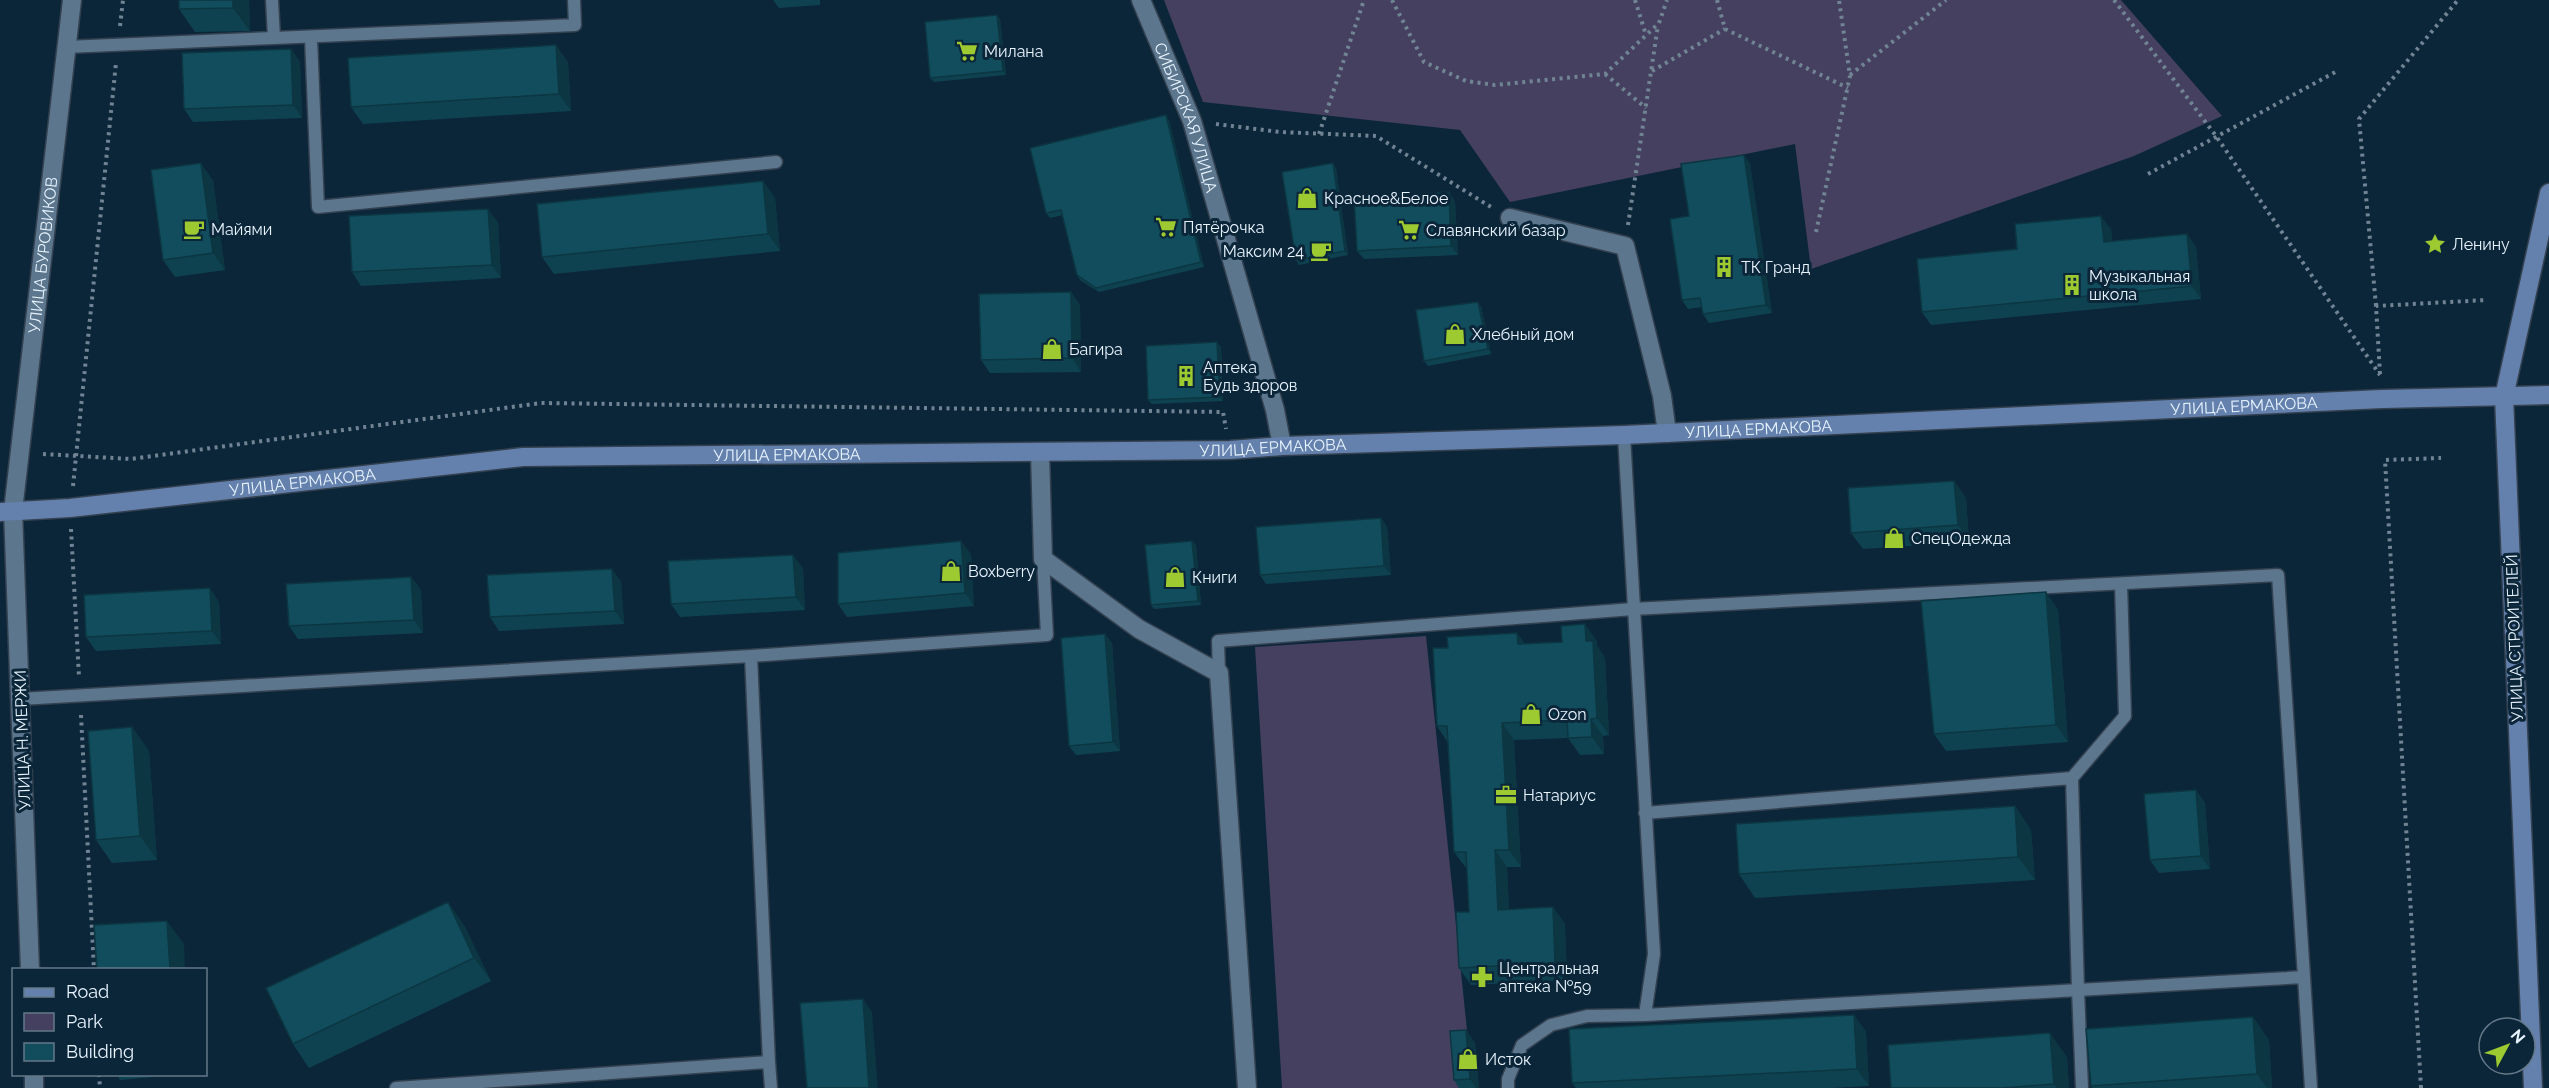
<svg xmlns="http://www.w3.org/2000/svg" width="2549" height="1088" viewBox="0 0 2549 1088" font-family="Raleway,sans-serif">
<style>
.green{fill:#454060}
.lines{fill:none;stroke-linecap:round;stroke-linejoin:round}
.lane-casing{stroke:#334150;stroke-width:15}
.street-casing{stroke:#334150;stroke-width:21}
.secondary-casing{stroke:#334150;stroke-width:21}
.path{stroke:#718494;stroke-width:4;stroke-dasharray:3 4.5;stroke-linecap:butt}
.lane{stroke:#5b768d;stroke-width:12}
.street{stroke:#5b768d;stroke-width:18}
.secondary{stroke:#6481ad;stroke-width:18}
.wall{fill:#0f4250}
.shaded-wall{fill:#0c3641}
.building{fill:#114d5d;stroke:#0c3641;stroke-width:1.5}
.labels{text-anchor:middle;stroke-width:6;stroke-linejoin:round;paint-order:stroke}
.poi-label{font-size:16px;fill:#e8f4ff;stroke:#0c2639;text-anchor:start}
.street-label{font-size:16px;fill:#e8f4ff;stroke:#0c2639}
</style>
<rect width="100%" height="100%" fill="#0c2639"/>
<!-- green -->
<path class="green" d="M 1164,0 L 2121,0 L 2222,116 L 2134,156 L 1811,269 L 1795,144 L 1510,202 L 1460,130 L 1203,102 Z
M 1426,636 L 1473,1088 L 1282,1088 L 1255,647 Z"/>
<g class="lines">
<defs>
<path id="lane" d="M 274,38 L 575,25 L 574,0
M 311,38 L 318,207 L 776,162
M 66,47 L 274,38 L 272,0
M 1219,673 L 1218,641 L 1633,609 L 2278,575 L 2304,977
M 20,699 L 751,656 L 1047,635 L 1043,559
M 2072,778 L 2125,716 L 2121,584
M 1645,813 L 2072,778 L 2078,990 L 2304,977 L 2311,1088
M 1645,1015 L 2078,990 L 2082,1088
M 769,1062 L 771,1088
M 396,1088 L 769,1062 L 751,656
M 1508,1088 L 1508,1079 L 1522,1045 L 1551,1025 L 1587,1016 L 1645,1015 L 1654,954 L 1624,435"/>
<g id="street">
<path id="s1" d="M 1141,0 L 1192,121 L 1275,410 L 1282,446"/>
<path d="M 1510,218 L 1625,246 L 1662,396 L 1667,433"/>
<path d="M 1040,453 L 1043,559 L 1139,629 L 1219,673 L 1247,1088"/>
<path id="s2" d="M 30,970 L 13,511 L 72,0"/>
<path d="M 34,1074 L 34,1088"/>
</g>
<g id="secondary">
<path id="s3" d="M 0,512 L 70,508 L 523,457 L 1230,450 L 1282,446 L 1624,435 L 2382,399 L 2549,395"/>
<path d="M 2533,1088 L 2504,397 L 2549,193"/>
</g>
</defs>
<!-- lane casing -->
<use href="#lane" class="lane-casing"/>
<!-- street casing -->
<use href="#street" class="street-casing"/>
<!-- secondary casing -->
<use href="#secondary" class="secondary-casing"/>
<!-- path -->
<path class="path" d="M 1392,0 L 1424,62 L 1466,81 L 1495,85 L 1605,74 L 1659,23 L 1667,0
M 1635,0 L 1646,35
M 1717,0 L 1725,29 L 1848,88
M 2114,0 L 2216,136 L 2380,375
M 120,26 L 123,0
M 1652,71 L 1725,29
M 1605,74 L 1646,108
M 1850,75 L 1946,0
M 1216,124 L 1280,132 L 1376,136 L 1491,207
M 1319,134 L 1364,0
M 2148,174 L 2339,70
M 1628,225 L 1658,25
M 1816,232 L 1850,76 L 1839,0
M 2376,306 L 2359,119 L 2458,0
M 2380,374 L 2376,306 L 2486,300
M 43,454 L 131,459 L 541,403 L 1223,412 L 1226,429
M 73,486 L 116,63
M 71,529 L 79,677
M 81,715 L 94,970
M 99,1074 L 100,1088
M 2421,1088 L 2385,460 L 2441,458"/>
<!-- lane -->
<use href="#lane" class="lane"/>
<!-- street -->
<use href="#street" class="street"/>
<!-- secondary -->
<use href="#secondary" class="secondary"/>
</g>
<!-- wall -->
<path class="wall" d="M 179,0 L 249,0 L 250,31 L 195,32 L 179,9 Z
M 773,0 L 820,0 L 820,5 L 779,8 Z
M 997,15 L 1000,19 L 1006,75 L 934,82 L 930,78 Z
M 291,49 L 300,62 L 302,118 L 193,122 L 184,109 Z
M 568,62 L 571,111 L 363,124 L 351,107 Z
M 1169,120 L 1204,267 L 1099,292 L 1080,280 L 1077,275 L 1063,215 L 1050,218 L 1046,213 Z
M 1744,155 L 1750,164 L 1772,313 L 1709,323 L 1703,314 L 1702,307 L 1688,309 L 1682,300 L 1689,216 Z
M 1336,168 L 1348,255 L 1299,265 L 1296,260 Z
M 213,180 L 225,270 L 175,277 L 163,260 Z
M 763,181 L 775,198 L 780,251 L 554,274 L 542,257 Z
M 1455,201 L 1458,255 L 1364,259 L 1357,251 Z
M 498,222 L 501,278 L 361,286 L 352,272 Z
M 2111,229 L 2112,242 L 2187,234 L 2196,247 L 2201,299 L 1931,325 L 1922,312 L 2017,249 Z
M 1071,292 L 1080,305 L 1081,372 L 990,373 L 981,360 Z
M 1481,306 L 1491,354 L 1428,366 L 1424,361 Z
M 1217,342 L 1221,347 L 1223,401 L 1152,404 L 1148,400 Z
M 1954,481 L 1966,498 L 1969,542 L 1863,549 L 1851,533 Z
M 1381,518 L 1387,527 L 1391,575 L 1266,584 L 1260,575 Z
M 1192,541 L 1196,545 L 1201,605 L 1154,609 L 1151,605 Z
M 971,554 L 974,606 L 847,617 L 838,604 Z
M 803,568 L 805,610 L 680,617 L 671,604 Z
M 612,569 L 621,582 L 624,624 L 499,631 L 490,617 Z
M 411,577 L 421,590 L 423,633 L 298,639 L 289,626 Z
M 219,602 L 221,644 L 96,651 L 86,637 Z
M 2058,609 L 2068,742 L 1946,751 L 1934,734 Z
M 1517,633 L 1525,644 L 1597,641 L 1597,646 L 1605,658 L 1609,735 L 1603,736 L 1604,754 L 1580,755 L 1568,738 L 1514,740 L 1521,867 L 1507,867 L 1509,910 L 1553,907 L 1565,924 L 1567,980 L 1471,985 L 1459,968 L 1469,912 L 1467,869 L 1454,852 L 1448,743 L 1437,726 L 1448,648 Z
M 1105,634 L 1112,643 L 1120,751 L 1076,755 L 1069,746 Z
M 132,727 L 149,751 L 157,860 L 112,863 L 96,840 Z
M 2196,790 L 2205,803 L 2210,869 L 2159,873 L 2150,860 Z
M 2015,806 L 2031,830 L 2035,880 L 1755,898 L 1739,874 Z
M 464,925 L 491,981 L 309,1068 L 293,1044 Z
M 1854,1015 L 1866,1032 L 1869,1086 L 1831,1088 L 1576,1088 L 1572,1083 Z
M 2253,1017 L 2269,1040 L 2272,1088 L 2092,1088 L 2091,1086 Z
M 1466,1030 L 1475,1043 L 1479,1088 L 1459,1088 L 1454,1080 Z
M 2067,1057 L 2069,1088 L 1891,1088 Z
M 117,1074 L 186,1074 L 120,1080 Z"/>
<!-- shaded-wall -->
<path class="shaded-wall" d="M 233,0 L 249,0 L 250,31 L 233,8 Z
M 997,15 L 1000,19 L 1006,75 L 1003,71 Z
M 556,45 L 568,62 L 571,111 L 559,94 Z
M 291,49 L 300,62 L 302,118 L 293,105 Z
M 1166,115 L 1169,120 L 1204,267 L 1201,262 Z
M 1744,155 L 1750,164 L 1772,313 L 1766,305 Z
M 201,163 L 213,180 L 225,270 L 213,253 Z
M 1333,163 L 1336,168 L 1348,255 L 1345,251 Z
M 763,181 L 775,198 L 780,251 L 768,234 Z
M 1449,192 L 1455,201 L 1458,255 L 1451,246 Z
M 488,209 L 498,222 L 501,278 L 492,265 Z
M 2101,216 L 2111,229 L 2113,256 L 2104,242 Z
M 2187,234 L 2196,247 L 2201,299 L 2192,286 Z
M 1071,292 L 1080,305 L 1081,372 L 1072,358 Z
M 1478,302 L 1481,306 L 1491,354 L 1488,349 Z
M 1217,342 L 1221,347 L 1223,401 L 1220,397 Z
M 1954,481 L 1966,498 L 1969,542 L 1958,525 Z
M 1381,518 L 1387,527 L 1391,575 L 1384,566 Z
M 961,541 L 971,554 L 974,606 L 965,593 Z
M 1192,541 L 1196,545 L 1201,605 L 1198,601 Z
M 793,555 L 803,568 L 805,610 L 796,597 Z
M 612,569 L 621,582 L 624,624 L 615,611 Z
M 411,577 L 421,590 L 423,633 L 414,620 Z
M 210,588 L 219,602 L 221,644 L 212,631 Z
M 2046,592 L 2058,609 L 2068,742 L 2056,725 Z
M 1585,624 L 1597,641 L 1597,646 L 1605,658 L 1609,735 L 1597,718 L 1586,641 Z
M 1517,633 L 1529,650 L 1518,644 Z
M 1105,634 L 1112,643 L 1120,751 L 1113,742 Z
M 1591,719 L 1603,736 L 1604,754 L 1592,737 Z
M 1502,723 L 1514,740 L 1521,867 L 1509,850 Z
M 132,727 L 149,751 L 157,860 L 140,836 Z
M 2196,790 L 2205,803 L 2210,869 L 2201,856 Z
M 2015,806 L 2031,830 L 2035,880 L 2018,857 Z
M 1495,850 L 1507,867 L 1510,927 L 1498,910 Z
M 448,902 L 464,925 L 491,981 L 474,958 Z
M 1553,907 L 1565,924 L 1567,980 L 1555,963 Z
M 167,921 L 184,944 L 185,969 L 170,969 Z
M 863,999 L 872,1012 L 878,1088 L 869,1088 Z
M 1854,1015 L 1866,1032 L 1869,1086 L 1857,1069 Z
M 2253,1017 L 2269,1040 L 2272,1088 L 2267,1088 L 2257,1074 Z
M 1466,1030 L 1475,1043 L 1479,1088 L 1476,1088 L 1470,1079 Z
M 2050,1033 L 2067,1057 L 2069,1088 L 2057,1088 L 2054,1084 Z"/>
<!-- building -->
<path class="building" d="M 179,0 L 233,0 L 233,8 L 179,9 Z
M 997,15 L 1003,71 L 930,78 L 925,22 Z
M 556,45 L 559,94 L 351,107 L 348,58 Z
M 291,49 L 293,105 L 184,109 L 182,53 Z
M 1166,115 L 1201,262 L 1096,288 L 1077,275 L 1061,210 L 1046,213 L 1030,148 Z
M 1744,155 L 1766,305 L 1703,314 L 1700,298 L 1682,300 L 1670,219 L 1689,216 L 1681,164 Z
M 201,163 L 213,253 L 163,260 L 151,170 Z
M 1333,163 L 1345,251 L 1296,260 L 1282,172 Z
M 763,181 L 768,234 L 542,257 L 537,204 Z
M 1449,192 L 1451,246 L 1357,251 L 1354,197 Z
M 488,209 L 492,265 L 352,272 L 349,216 Z
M 2101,216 L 2104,242 L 2187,234 L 2192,286 L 1922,312 L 1917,259 L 2017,249 L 2015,224 Z
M 1071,292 L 1072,358 L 981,360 L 979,294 Z
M 1478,302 L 1488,349 L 1424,361 L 1416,310 Z
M 1217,342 L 1220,397 L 1148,400 L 1146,346 Z
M 1954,481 L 1958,525 L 1851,533 L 1848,488 Z
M 1381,518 L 1384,566 L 1260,575 L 1256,527 Z
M 961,541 L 965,593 L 838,604 L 838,553 Z
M 1192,541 L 1198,601 L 1151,605 L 1145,545 Z
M 793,555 L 796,597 L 671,604 L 668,561 Z
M 612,569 L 615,611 L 490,617 L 487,575 Z
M 411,577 L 414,620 L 289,626 L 286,584 Z
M 210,588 L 212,631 L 86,637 L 84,595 Z
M 2046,592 L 2056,725 L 1934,734 L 1921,601 Z
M 1585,624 L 1586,641 L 1593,641 L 1597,718 L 1591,719 L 1592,737 L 1568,738 L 1567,720 L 1502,723 L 1509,850 L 1495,850 L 1498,910 L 1553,907 L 1555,963 L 1459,968 L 1456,912 L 1469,912 L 1466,852 L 1454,852 L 1447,726 L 1437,726 L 1433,648 L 1448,648 L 1447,637 L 1517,633 L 1518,644 L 1562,642 L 1561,626 Z
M 1105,634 L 1113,742 L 1069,746 L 1061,638 Z
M 132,727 L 140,836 L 96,840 L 88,731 Z
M 2196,790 L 2201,856 L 2150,860 L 2144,794 Z
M 2015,806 L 2018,857 L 1739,874 L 1736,824 Z
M 448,902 L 474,958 L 293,1044 L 266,988 Z
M 167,921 L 170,969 L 97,969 L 94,925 Z
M 863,999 L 869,1088 L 807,1088 L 800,1003 Z
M 1854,1015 L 1857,1069 L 1572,1083 L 1569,1029 Z
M 2253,1017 L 2257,1074 L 2091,1086 L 2086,1029 Z
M 1466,1030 L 1470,1079 L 1454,1080 L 1450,1031 Z
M 2050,1033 L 2054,1084 L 2002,1088 L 1891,1088 L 1888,1045 Z"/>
<!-- icons -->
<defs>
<symbol id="supermarket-bare" viewBox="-9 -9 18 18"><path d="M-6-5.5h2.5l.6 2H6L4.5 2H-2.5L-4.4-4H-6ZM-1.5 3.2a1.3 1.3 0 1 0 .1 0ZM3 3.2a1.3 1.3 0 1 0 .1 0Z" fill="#9dca30" stroke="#0c2639" stroke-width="2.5" paint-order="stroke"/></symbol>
<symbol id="shop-bare" viewBox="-9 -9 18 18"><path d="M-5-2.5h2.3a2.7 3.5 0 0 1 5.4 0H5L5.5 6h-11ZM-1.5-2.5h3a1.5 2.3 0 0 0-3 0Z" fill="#9dca30" stroke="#0c2639" stroke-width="2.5" paint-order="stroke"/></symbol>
<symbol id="cafe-bare" viewBox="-9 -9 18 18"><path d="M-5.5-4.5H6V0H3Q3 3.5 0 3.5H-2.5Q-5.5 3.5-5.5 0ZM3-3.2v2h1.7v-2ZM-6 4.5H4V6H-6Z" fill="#9dca30" stroke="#0c2639" stroke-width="2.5" paint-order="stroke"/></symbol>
<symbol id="sight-bare" viewBox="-9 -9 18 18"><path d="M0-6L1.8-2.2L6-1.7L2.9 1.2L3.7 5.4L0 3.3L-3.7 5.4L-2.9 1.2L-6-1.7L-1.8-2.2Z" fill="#9dca30" stroke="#0c2639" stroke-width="2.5" paint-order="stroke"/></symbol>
<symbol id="building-bare" viewBox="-9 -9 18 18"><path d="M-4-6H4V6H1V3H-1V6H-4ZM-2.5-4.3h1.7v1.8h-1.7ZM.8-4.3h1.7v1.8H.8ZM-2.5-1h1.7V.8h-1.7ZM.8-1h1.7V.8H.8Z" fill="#9dca30" stroke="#0c2639" stroke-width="2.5" paint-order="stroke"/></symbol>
<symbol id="office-bare" viewBox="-9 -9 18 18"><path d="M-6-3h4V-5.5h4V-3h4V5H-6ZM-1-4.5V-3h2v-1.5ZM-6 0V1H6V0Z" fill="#9dca30" stroke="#0c2639" stroke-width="2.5" paint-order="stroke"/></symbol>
<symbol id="pharmacy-bare" viewBox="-9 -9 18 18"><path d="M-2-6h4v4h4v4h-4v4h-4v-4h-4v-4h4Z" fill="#9dca30" stroke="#0c2639" stroke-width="2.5" paint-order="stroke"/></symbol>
</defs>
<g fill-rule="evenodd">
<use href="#supermarket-bare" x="952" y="36" width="30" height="30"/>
<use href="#shop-bare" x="1292" y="183" width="30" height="30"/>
<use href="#supermarket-bare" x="1151" y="212" width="30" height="30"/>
<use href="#cafe-bare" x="179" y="214" width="30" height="30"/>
<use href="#supermarket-bare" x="1394" y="215" width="30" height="30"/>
<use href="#sight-bare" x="2420" y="229" width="30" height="30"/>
<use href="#cafe-bare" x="1306" y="236" width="30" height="30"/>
<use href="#building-bare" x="1709" y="252" width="30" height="30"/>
<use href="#building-bare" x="2057" y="270" width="30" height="30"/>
<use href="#shop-bare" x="1440" y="319" width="30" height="30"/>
<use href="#shop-bare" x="1037" y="334" width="30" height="30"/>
<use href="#building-bare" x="1171" y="361" width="30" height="30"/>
<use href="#shop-bare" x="1879" y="523" width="30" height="30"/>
<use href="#shop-bare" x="936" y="556" width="30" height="30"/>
<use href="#shop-bare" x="1160" y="562" width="30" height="30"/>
<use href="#shop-bare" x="1516" y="699" width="30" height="30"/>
<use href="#office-bare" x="1491" y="780" width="30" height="30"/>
<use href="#pharmacy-bare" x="1467" y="962" width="30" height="30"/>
<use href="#shop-bare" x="1453" y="1044" width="30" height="30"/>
</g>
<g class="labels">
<!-- poi labels -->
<g class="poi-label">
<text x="984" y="57">Милана</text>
<text x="1324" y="204">Красное&amp;Белое</text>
<text x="1183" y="233">Пятёрочка</text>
<text x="211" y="235">Майями</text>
<text x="1426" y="236">Славянский базар</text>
<text x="2452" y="250">Ленину</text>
<text x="1304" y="257" text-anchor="end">Максим 24</text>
<text x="1741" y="273">ТК Гранд</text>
<text x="2089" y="282">Музыкальная<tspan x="2089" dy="18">школа</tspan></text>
<text x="1472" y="340">Хлебный дом</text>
<text x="1069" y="355">Багира</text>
<text x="1203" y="373">Аптека<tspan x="1203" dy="18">Будь здоров</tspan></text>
<text x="1911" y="544">СпецОдежда</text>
<text x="968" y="577">Boxberry</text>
<text x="1192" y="583">Книги</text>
<text x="1548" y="720">Ozon</text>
<text x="1523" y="801">Натариус</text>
<text x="1499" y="974">Центральная<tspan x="1499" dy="18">аптека №59</tspan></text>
<text x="1485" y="1065">Исток</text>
</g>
<!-- street labels -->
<g class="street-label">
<text dy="6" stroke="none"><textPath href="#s1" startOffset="126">СИБИРСКАЯ УЛИЦА</textPath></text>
<text dy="6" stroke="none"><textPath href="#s2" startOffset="717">УЛИЦА БУРОВИКОВ</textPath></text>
<text dy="6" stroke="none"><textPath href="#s3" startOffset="2248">УЛИЦА ЕРМАКОВА</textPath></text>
<text dy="6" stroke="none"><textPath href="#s3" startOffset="1762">УЛИЦА ЕРМАКОВА</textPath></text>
<text dy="6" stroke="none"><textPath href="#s3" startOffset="1276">УЛИЦА ЕРМАКОВА</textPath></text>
<text dy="6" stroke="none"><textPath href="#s3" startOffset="790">УЛИЦА ЕРМАКОВА</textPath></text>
<text dy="6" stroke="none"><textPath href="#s3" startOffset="304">УЛИЦА ЕРМАКОВА</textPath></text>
<text transform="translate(2514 638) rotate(-92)" y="6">УЛИЦА СТРОИТЕЛЕЙ</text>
<text transform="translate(22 740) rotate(-92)" y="6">УЛИЦА Н. МЕРЖИ</text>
</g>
</g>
<!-- legend -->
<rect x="12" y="968" width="195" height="108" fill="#0c2639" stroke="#647888" stroke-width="1.5"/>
<rect x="24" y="988" width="30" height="9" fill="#6481ad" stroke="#647888" stroke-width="1.5"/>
<text x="66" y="998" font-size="18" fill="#e8f4ff">Road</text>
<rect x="24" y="1013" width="30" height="18" fill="#454060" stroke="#647888" stroke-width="1.5"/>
<text x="66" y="1028" font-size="18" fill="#e8f4ff">Park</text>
<rect x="24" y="1043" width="30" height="18" fill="#114d5d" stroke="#647888" stroke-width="1.5"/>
<text x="66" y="1058" font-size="18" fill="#e8f4ff">Building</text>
<!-- north arrow -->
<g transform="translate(2507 1046) rotate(49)"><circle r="28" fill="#0c2639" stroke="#647888" stroke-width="1.5"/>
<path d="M0-4.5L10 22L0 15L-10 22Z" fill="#9dca30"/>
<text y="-9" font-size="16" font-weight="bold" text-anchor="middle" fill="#e8f4ff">N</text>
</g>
</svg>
